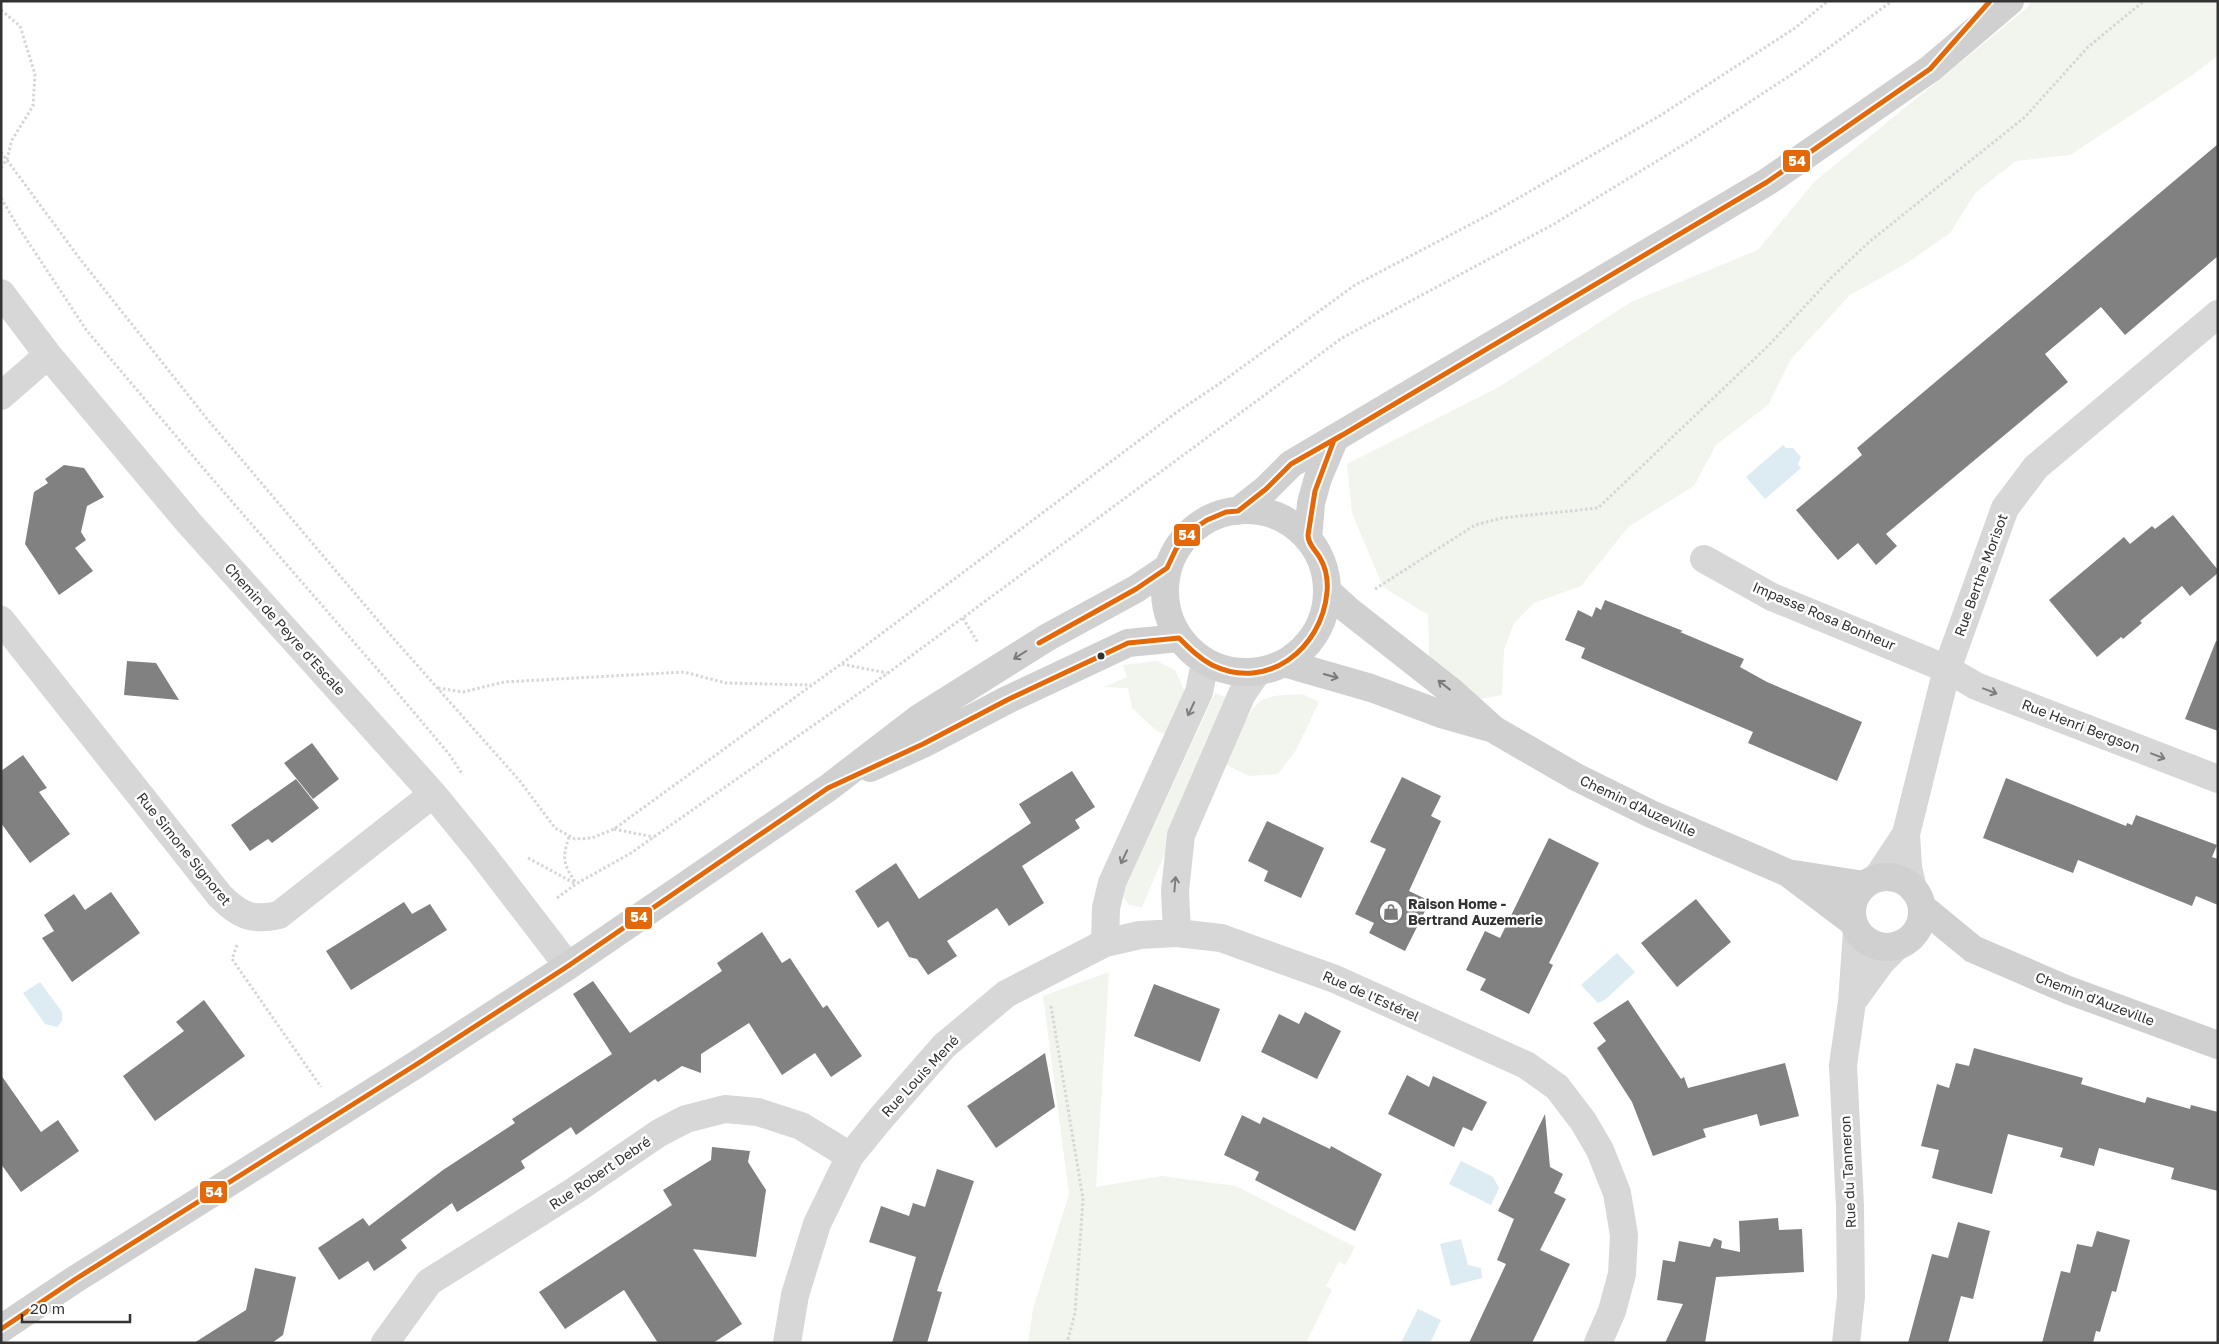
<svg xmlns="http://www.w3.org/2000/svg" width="2219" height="1344" viewBox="0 0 2219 1344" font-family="'Golos Text',sans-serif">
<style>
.green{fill:#f1f5ed}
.water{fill:#ddebf3}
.building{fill:#818181}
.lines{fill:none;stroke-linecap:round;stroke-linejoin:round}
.path{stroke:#d6d6d6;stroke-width:3;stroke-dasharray:2.5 2.5;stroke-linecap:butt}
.street{stroke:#d7d7d7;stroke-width:28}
.secondary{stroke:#d0d0d0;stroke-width:28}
.bus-1-casing{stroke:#fff;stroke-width:9}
.bus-1{stroke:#e46809;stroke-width:5}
.oneway{stroke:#7a7a7a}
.oneway2{stroke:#7d7d7d}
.bus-dot{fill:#333;stroke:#fff;stroke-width:2}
.labels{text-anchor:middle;stroke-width:5;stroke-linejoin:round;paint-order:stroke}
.street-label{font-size:14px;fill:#333;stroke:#fff}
.poi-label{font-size:14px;font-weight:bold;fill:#333;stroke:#fff;text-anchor:start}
.line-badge{stroke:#fff;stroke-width:2}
.badge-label{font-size:14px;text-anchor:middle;font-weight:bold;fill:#fff}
</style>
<rect width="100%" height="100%" fill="#fff"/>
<!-- green -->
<path class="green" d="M 2031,1 L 2218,1 L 2218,55 L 2194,74 L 2070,155 L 2016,161 L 1976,192 L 1950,233 L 1907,263 L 1850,295 L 1791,359 L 1768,405 L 1716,445 L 1694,486 L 1628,527 L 1581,586 L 1534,603 L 1514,623 L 1504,650 L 1502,695 L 1480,699 L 1429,656 L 1428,615 L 1383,587 L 1352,513 L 1347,464 L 1499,387 L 1631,302 L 1758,250 L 1814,182 L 2027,8 Z
M 1157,661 L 1175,670 L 1186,694 L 1168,736 L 1157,731 L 1132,708 L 1128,688 L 1104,687 L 1127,677 L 1123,665 Z
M 1215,693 L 1226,697 L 1228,707 L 1142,907 L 1129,905 L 1122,895 Z
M 1302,694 L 1319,702 L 1296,750 L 1278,774 L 1249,776 L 1222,763 C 1229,750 1250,709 1259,702 C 1270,694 1289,695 1302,694 Z
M 1109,972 L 1096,1187 L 1162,1176 L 1236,1186 L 1355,1247 L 1345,1265 L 1339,1262 L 1326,1286 L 1332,1290 L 1306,1343 L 1028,1343 L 1033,1309 L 1069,1194 L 1043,996 Z"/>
<!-- water -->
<path class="water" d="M 1783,445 L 1786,448 L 1793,448 L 1801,457 L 1798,464 L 1801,468 L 1765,499 L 1746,477 Z
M 1617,953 L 1635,972 L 1606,999 L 1598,1003 L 1581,985 Z
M 40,982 L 62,1012 L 62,1021 L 57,1027 L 45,1024 L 23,993 Z
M 1461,1161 L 1493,1177 L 1499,1188 L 1491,1205 L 1449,1184 Z
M 1461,1239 L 1468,1265 L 1481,1268 L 1482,1278 L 1451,1286 L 1440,1244 Z
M 1418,1309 L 1441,1320 L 1430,1343 L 1401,1343 Z"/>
<!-- building -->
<path class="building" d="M 2218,144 L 2218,256 L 2125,335 L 2101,307 L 2045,354 L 2068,382 L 1886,534 L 1897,546 L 1876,565 L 1858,543 L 1838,560 L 1796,510 L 1862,455 L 1857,448 Z
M 64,465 L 84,468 L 104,497 L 87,506 L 81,532 L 86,540 L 75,548 L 93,571 L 59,595 L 25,544 L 34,492 L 48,483 L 45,479 Z
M 2173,515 L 2218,570 L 2218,573 L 2190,596 L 2182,586 L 2140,621 L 2142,623 L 2123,639 L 2121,637 L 2097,657 L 2049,600 L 2124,537 L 2130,544 L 2152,526 L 2155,529 Z
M 1605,600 L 1683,631 L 1680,632 L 1744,659 L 1740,667 L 1767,682 L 1862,722 L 1837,781 L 1748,743 L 1753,732 L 1581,658 L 1585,648 L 1565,640 L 1578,610 L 1592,617 L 1596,607 L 1601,610 Z
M 2216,641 L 2218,641 L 2218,731 L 2185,719 Z
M 127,661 L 156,663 L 179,700 L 124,695 Z
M 312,743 L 339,779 L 313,799 L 284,763 Z
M 23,755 L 47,788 L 39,792 L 70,834 L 30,863 L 1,823 L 1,771 Z
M 1072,771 L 1095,807 L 1075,820 L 1080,828 L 1022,866 L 1044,903 L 1009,926 L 997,908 L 947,941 L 957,956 L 928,975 L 917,959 L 909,957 L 888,921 L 878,928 L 855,891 L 896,863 L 919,899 L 1031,823 L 1019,804 Z
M 1402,777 L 1441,796 L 1431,816 L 1441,821 L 1409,891 L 1430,901 L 1405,951 L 1369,933 L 1374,923 L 1355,914 L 1386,849 L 1370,842 Z
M 2006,778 L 2126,826 L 2127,823 L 2132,825 L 2136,815 L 2217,845 L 2212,857 L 2218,859 L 2218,905 L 2196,896 L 2192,906 L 2078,860 L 2073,873 L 1983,838 Z
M 296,779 L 319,808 L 272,843 L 268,839 L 250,851 L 231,825 Z
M 1267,821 L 1324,848 L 1301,898 L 1264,881 L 1268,871 L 1248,861 Z
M 1549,838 L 1599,863 L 1549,963 L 1553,965 L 1529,1014 L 1480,990 L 1486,979 L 1466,970 L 1485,931 L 1500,938 Z
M 111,892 L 140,933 L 72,982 L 42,938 L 54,931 L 44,915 L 74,894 L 85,910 Z
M 1696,899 L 1731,942 L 1677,987 L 1641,943 Z
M 404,902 L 412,914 L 430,904 L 447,930 L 351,990 L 326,951 Z
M 762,932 L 782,963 L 790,958 L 823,1008 L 827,1005 L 862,1056 L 831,1077 L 815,1053 L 782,1075 L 749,1023 L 701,1054 L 701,1073 L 682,1066 L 658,1082 L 655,1079 L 576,1135 L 571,1127 L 521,1161 L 525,1168 L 457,1212 L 452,1203 L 401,1240 L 407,1248 L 374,1271 L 368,1261 L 339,1280 L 318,1248 L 363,1218 L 369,1226 L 443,1170 L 515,1123 L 512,1119 L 612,1054 L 573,994 L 593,981 L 630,1033 L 722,971 L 717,963 Z
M 1154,984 L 1220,1009 L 1200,1062 L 1134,1036 Z
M 204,1000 L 245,1056 L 155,1121 L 123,1076 L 184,1031 L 176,1022 Z
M 1628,1000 L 1681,1079 L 1684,1077 L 1688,1088 L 1785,1063 L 1799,1116 L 1760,1126 L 1757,1114 L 1703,1129 L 1706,1137 L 1653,1156 L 1632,1102 L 1597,1048 L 1606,1041 L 1593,1023 Z
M 1305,1012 L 1341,1031 L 1317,1079 L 1261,1052 L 1279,1014 L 1299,1024 Z
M 1974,1048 L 2083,1078 L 2081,1084 L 2145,1103 L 2147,1097 L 2190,1109 L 2191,1105 L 2218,1112 L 2218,1191 L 2171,1179 L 2174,1168 L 2099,1148 L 2094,1166 L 2060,1157 L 2063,1148 L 2008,1134 L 1992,1194 L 1932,1178 L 1939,1150 L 1921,1146 L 1937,1084 L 1949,1088 L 1956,1063 L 1969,1066 Z
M 1045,1053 L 1055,1107 L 996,1148 L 967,1106 Z
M 1,1075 L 41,1132 L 58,1120 L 79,1151 L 21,1192 L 1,1164 Z
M 1407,1075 L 1429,1087 L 1433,1076 L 1487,1102 L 1472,1131 L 1463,1127 L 1454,1147 L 1388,1114 Z
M 1545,1114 L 1550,1167 L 1563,1174 L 1554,1193 L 1566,1199 L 1540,1250 L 1570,1264 L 1532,1343 L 1469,1343 L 1506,1264 L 1497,1260 L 1514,1219 L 1498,1211 Z
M 1242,1115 L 1260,1124 L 1263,1117 L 1330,1149 L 1331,1146 L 1382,1174 L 1355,1231 L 1255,1180 L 1259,1172 L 1224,1155 Z
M 712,1147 L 750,1151 L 748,1162 L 766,1190 L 756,1257 L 693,1249 L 742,1324 L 713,1343 L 658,1343 L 624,1290 L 565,1329 L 539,1292 L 672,1205 L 663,1190 L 711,1160 Z
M 937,1169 L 974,1181 L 937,1291 L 942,1292 L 927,1343 L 892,1343 L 916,1257 L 869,1242 L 881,1206 L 909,1216 L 913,1203 L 925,1207 Z
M 1778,1218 L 1779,1230 L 1802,1229 L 1804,1272 L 1716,1277 L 1705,1343 L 1665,1343 L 1683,1304 L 1657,1300 L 1663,1260 L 1675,1262 L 1679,1241 L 1710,1247 L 1714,1238 L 1722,1241 L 1721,1248 L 1740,1252 L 1739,1221 Z
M 1958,1222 L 1990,1231 L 1973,1299 L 1961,1296 L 1948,1343 L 1908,1343 L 1932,1254 L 1948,1258 Z
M 2097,1231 L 2130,1240 L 2116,1292 L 2112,1291 L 2100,1332 L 2096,1331 L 2093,1343 L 2042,1343 L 2061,1271 L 2070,1273 L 2077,1244 L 2092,1247 Z
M 255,1268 L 296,1277 L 283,1335 L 272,1343 L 194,1343 L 246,1310 Z"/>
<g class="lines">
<!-- path -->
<path class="path" d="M 1,10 L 20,26 L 35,74 L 33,106 L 12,140 L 7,159 L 1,168
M 1,152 L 80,259 L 208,420 L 386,630 L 519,780 L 555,828 L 575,839 L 592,838 L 614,829 L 841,664 L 1177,412 L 1219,384 L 1355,285 L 1496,211 L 1661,115 L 1795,28 L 1828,1
M 1,198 L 17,225 L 87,331 L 209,475 L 385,678 L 449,754 L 463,775
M 1375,589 L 1475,525 L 1502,518 L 1598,508 L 1769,345 L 1831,278 L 1869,242 L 2025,117 L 2088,47 L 2144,1
M 963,618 L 978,643
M 842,664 L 887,673
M 438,688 L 463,692 L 504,682 L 684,672 L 726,683 L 811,685
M 614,829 L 654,837
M 569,837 C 562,858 563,864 576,883
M 528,858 L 576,884
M 557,898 L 576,884 L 631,853 L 888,673 L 1342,338 L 1554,224 L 1693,139 L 1800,69 L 1892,1
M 237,945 L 232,959 L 321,1087
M 1051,1006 L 1083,1199 L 1075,1313 L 1067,1343"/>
<!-- street -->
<path class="street" d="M 1,293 L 48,355 L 189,523 L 433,794 L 482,854 L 568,966
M 1,396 L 48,355
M 1704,559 L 1772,597 L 1947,669 L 1976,686 L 2218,779
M 1,620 L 220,896 C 240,916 252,921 279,915 L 433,794
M 1877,878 L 1906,834
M 1913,889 L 1908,867 L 1906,834 L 1947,669 L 2005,508 L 2036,467 L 2218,314
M 1177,933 L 1175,891 L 1181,835 L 1242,694 L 1257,672
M 1105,943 L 1106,908 L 1112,883 L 1199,692 L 1205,663
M 1852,1002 L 1881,962 L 1898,945
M 385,1343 L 429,1282 L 574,1191 L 659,1133 L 686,1119 L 725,1109 L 758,1112 L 801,1126 L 850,1156
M 787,1343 L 795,1295 L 817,1224 L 850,1156 L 881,1118 L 944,1046 L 1006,994 L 1105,943 L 1140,935 L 1177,933 L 1221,938 L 1335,979 L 1526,1065 L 1557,1087 L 1583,1121 L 1600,1150 L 1617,1193 L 1624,1235 L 1622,1274 L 1612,1311 L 1598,1343
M 1846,1343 L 1851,1297 L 1850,1206 L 1843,1065 L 1852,1002 L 1857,931"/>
<!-- secondary -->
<path class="secondary" d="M1165 591a81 81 0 1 1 162 0a81 81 0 1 1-162 0Z
M 1238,511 L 1266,489 L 1291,464 L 1767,182 L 1930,69 L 2010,1
M 1308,539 L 1311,503 L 1318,478 L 1334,440
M 1327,591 L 1348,610 L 1451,691 L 1493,729 L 1576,777 L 1651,814 L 1788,873 L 1853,922
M 1284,663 L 1371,688 L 1441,714 L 1487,727
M 870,768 L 923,744 L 1007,700 L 1128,643 L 1179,638
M 1794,874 L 1864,885
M1852 912a35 35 0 1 1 70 0a35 35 0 1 1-70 0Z
M 1922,907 L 1973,949 L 2068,990 L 2218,1045
M 1,1329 L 74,1280 L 417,1064 L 568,966 L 828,788 L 919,718 L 1048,637 L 1136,589 L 1167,568"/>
<defs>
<path id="bus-1" d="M 1039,643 L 1136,589 L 1167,568 L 1176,549 L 1189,532 L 1207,520 L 1226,512 L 1238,511 L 1266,489 L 1291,464 L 1342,435
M 1,1329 L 74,1280 L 417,1064 L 568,966 L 828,788 L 923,744 L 1007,700 L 1128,643 L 1179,638 C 1189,648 1199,658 1212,665 C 1267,692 1322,649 1327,592 C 1328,581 1326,568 1320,558 C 1316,550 1308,545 1308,535 L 1315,491 L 1334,440 L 1767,182 L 1930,69 L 1990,1"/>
</defs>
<!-- bus-1 casing -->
<use href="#bus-1" class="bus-1-casing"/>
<!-- bus-1 -->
<use href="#bus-1" class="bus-1"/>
</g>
<!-- one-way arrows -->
<defs><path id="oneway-shaft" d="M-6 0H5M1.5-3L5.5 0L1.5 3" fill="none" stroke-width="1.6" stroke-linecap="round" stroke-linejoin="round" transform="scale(1.25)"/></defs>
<g class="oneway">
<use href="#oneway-shaft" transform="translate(1020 655) rotate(148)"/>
<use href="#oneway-shaft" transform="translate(1331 676) rotate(16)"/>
<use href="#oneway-shaft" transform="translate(1444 685) rotate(-142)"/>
</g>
<g class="oneway2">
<use href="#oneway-shaft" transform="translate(1990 691) rotate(21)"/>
<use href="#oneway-shaft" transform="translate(1191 709) rotate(115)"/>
<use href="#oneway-shaft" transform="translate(2158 756) rotate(21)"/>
<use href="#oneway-shaft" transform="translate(1124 857) rotate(115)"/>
<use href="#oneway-shaft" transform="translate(1175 884) rotate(-85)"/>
</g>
<!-- icons -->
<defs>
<symbol id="shop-ring" viewBox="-11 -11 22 22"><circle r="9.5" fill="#fff" stroke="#7a7a7a" stroke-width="1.5"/><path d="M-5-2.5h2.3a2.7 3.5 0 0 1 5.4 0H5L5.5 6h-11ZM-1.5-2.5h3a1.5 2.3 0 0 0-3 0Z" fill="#7a7a7a"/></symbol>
</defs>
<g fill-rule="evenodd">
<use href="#shop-ring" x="1377" y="898" width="28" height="28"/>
</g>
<!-- markers -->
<circle class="bus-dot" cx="1101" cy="656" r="4.5"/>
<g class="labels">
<!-- street labels -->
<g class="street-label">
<text transform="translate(1981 575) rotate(-70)" y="5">Rue Berthe Morisot</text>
<text transform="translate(1824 616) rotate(23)" y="5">Impasse Rosa Bonheur</text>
<text transform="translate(285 629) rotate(48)" y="5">Chemin de Peyre d'Escale</text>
<text transform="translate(2081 726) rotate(21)" y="5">Rue Henri Bergson</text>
<text transform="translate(1638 806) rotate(25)" y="5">Chemin d'Auzeville</text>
<text transform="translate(184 849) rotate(51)" y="5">Rue Simone Signoret</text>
<text transform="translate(1371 996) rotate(24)" y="5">Rue de l'Estérel</text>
<text transform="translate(2095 999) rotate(21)" y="5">Chemin d'Auzeville</text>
<text transform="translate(920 1076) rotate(-47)" y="5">Rue Louis Mené</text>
<text transform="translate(1848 1172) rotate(-93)" y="5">Rue du Tanneron</text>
<text transform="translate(600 1173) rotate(-34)" y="5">Rue Robert Debré</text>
</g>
<!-- poi labels -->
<g class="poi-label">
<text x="1408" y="909">Raison Home -<tspan x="1408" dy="16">Bertrand Auzemerie</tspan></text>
</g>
</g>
<g class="line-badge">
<rect x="1782" y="149" width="29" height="24" rx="5" fill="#e46809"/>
<rect x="1173" y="523" width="28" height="24" rx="5" fill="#e46809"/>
<rect x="624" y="906" width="29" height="24" rx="5" fill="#e46809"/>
<rect x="199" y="1180" width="29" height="24" rx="5" fill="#e46809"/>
</g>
<g class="badge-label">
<text x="1797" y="166">54</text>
<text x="1187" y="540">54</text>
<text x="639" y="922">54</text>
<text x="214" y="1197">54</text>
</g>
<!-- border -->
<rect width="2219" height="1344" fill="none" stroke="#333333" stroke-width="5"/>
<!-- scale -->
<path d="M22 1314v8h108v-8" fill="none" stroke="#333333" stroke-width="2.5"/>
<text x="30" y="1314" font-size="15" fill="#333333" stroke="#ffffff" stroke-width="4" paint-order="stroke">20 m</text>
</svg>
